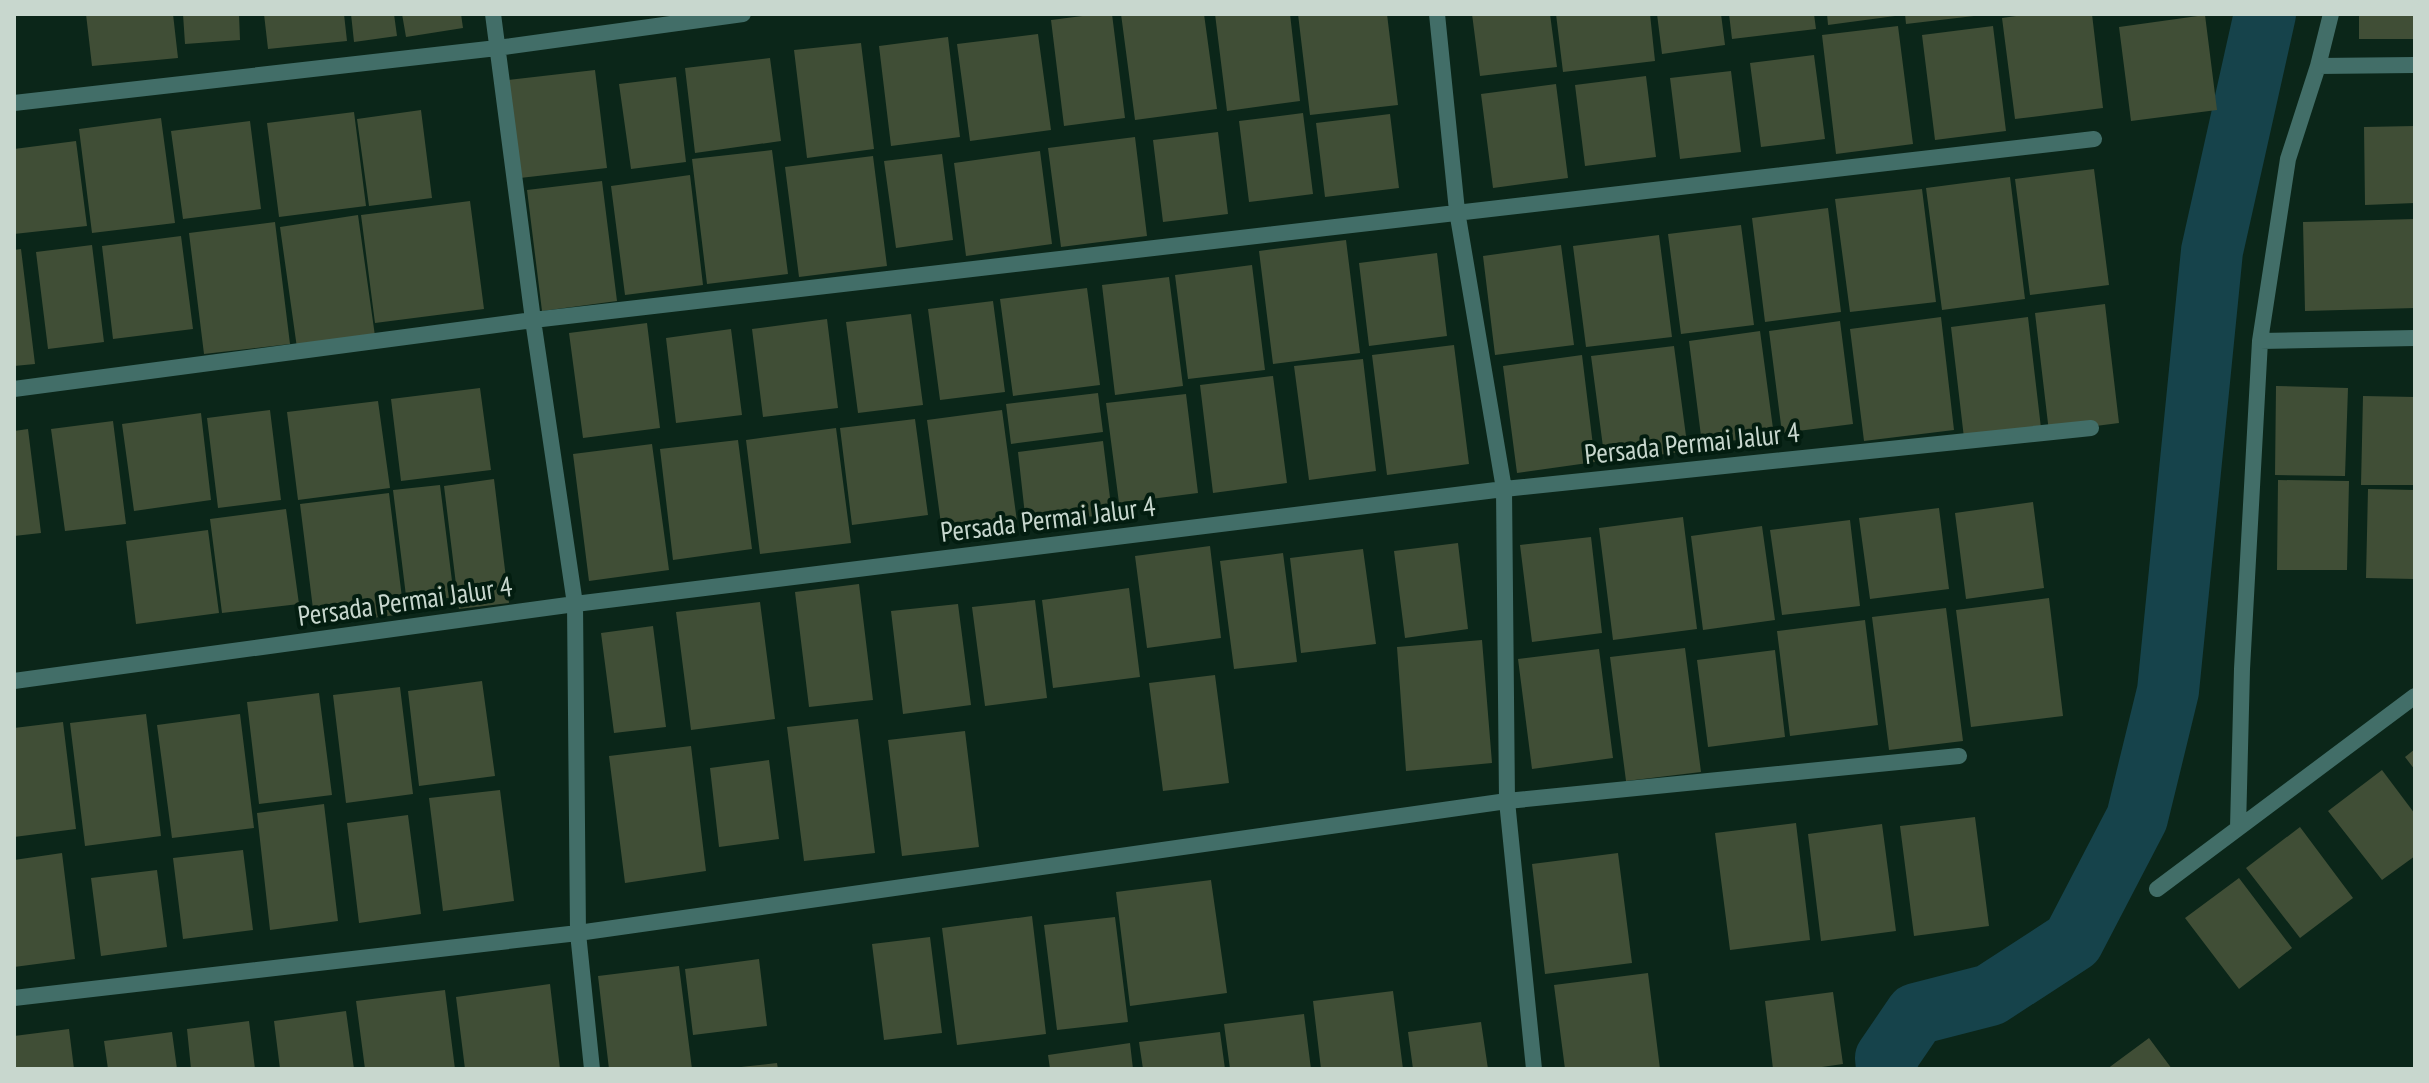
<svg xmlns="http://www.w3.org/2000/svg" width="2429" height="1083" viewBox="0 0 2429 1083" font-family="'PT Sans Narrow',sans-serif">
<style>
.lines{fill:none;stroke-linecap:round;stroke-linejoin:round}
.canal{stroke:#16434b;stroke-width:62}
.building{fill:#404e36}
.minor{stroke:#426e68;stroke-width:16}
.labels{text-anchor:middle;stroke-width:8;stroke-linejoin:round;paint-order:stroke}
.street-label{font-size:28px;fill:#c8d7ce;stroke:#031d10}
</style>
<rect width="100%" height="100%" fill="#0b2619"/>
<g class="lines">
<!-- canal -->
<path class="canal" d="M 1887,1069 L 1886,1058 L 1916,1014 L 1990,995 L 2073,941 L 2137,818 L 2168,691 L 2212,251 L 2265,14"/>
</g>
<!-- building -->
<path class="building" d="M 86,14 L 173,14 L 178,58 L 92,66 Z
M 183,14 L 239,14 L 240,40 L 185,44 Z
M 264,14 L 344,14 L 347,41 L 268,49 Z
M 351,14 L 394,14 L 397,36 L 354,42 Z
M 402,14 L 461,14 L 463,28 L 406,37 Z
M 1098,14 L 1112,14 L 1125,118 L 1064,126 L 1051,20 Z
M 1121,14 L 1204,14 L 1217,109 L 1135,120 Z
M 1215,14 L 1290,14 L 1300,101 L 1227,111 Z
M 1298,14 L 1387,14 L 1398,105 L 1310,115 Z
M 1472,14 L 1550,14 L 1557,67 L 1480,76 Z
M 1556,14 L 1650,14 L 1655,61 L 1563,72 Z
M 1657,14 L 1721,14 L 1725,45 L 1662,54 Z
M 1729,14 L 1814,14 L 1816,29 L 1732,39 Z
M 1827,14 L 1895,14 L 1895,16 L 1828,25 Z
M 1905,14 L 1973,14 L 1974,16 L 1906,24 Z
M 2030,14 L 2092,14 L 2103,108 L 2015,119 L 2002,18 Z
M 2359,14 L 2415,14 L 2415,39 L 2359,39 Z
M 2205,15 L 2217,110 L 2131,121 L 2119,27 Z
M 1898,26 L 1913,144 L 1836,154 L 1822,35 Z
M 1993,26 L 2006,131 L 1935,140 L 1922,35 Z
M 1038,34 L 1051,130 L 970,141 L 957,44 Z
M 948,37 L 960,137 L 891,146 L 879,46 Z
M 861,43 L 874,149 L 807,158 L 794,50 Z
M 1814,55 L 1825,139 L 1761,147 L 1750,63 Z
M 770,58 L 781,141 L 695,153 L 685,68 Z
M 595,70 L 607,168 L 520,178 L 508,80 Z
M 1731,71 L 1741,152 L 1680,159 L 1670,78 Z
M 1646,76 L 1656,157 L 1585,166 L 1575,85 Z
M 676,77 L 686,162 L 631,169 L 619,84 Z
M 1556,84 L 1568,178 L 1493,188 L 1481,94 Z
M 421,110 L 432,198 L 369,206 L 357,119 Z
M 354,112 L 366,206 L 279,217 L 267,123 Z
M 1303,113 L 1313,194 L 1249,202 L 1239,121 Z
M 1390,114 L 1399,188 L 1325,197 L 1316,123 Z
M 161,118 L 175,223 L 92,233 L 79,129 Z
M 250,121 L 261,209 L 183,219 L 171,131 Z
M 2415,126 L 2415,203 L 2365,205 L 2364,127 Z
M 1218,132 L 1228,214 L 1163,222 L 1153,140 Z
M 1135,137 L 1147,236 L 1061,247 L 1048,148 Z
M 76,141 L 87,226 L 14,234 L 14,149 Z
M 772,150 L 788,274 L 707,284 L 692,159 Z
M 1040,151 L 1052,244 L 966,256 L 954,163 Z
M 942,154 L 953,240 L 896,248 L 884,161 Z
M 873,156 L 887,266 L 799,277 L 785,167 Z
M 2094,169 L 2109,285 L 2030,295 L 2015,179 Z
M 690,175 L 703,285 L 625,295 L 611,186 Z
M 2010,177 L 2025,299 L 1942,310 L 1926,188 Z
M 602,181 L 617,301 L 542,311 L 527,190 Z
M 1922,189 L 1936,302 L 1850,312 L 1835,199 Z
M 470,201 L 484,309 L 375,323 L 361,215 Z
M 1828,208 L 1841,312 L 1765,322 L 1752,218 Z
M 358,215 L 375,336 L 297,348 L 280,227 Z
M 2415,219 L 2415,308 L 2305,311 L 2303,222 Z
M 275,222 L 290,344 L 204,354 L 189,233 Z
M 1741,225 L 1754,325 L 1681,334 L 1668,234 Z
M 1659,235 L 1672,337 L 1586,347 L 1573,246 Z
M 181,236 L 193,329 L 113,339 L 102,246 Z
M 1346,240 L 1360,353 L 1273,364 L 1259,251 Z
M 92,245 L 104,342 L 48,349 L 36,252 Z
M 1561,245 L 1574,345 L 1495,355 L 1483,256 Z
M 21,249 L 35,364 L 14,366 L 14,250 Z
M 1437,253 L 1447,336 L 1369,346 L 1359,263 Z
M 1252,265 L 1265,370 L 1188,379 L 1175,275 Z
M 1169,277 L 1183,386 L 1115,395 L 1102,285 Z
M 1087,288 L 1100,385 L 1013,396 L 1000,299 Z
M 993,301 L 1005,392 L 940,400 L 928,309 Z
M 2105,304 L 2119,423 L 2049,432 L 2035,313 Z
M 911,314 L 923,405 L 858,413 L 846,322 Z
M 1941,317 L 1954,430 L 1864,441 L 1850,329 Z
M 2028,317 L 2041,428 L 1964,438 L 1951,327 Z
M 827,319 L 838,408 L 763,417 L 752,329 Z
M 1840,321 L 1853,424 L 1782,433 L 1769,331 Z
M 647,323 L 660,428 L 583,438 L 569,333 Z
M 731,329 L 742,415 L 676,423 L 666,338 Z
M 1760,331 L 1774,436 L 1702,444 L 1689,341 Z
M 1454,345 L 1469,464 L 1387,475 L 1372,355 Z
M 1674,346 L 1688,451 L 1605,462 L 1591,356 Z
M 1582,355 L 1595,462 L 1517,473 L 1503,366 Z
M 1363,359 L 1376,471 L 1309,480 L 1294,366 Z
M 1273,376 L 1287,483 L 1213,493 L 1200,385 Z
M 2276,386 L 2348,388 L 2345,476 L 2275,475 Z
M 480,388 L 491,470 L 401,481 L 391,399 Z
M 1098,393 L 1103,432 L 1011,444 L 1006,404 Z
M 1186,394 L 1198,493 L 1119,503 L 1106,403 Z
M 2363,396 L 2415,397 L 2415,485 L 2361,485 Z
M 378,401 L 390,488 L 298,500 L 287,412 Z
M 270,410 L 281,500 L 218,508 L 207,418 Z
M 1002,410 L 1018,529 L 943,539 L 927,420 Z
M 201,413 L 211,500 L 134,511 L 122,424 Z
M 915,419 L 928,515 L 852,525 L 840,428 Z
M 113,421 L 126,524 L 65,531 L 51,429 Z
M 836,428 L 851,543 L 760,554 L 746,440 Z
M 28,429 L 41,533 L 14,536 L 14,431 Z
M 738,440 L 752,549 L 673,560 L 660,449 Z
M 1103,441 L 1112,514 L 1026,524 L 1018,452 Z
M 652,444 L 669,570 L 589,581 L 573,454 Z
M 494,479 L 509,603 L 459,609 L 444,486 Z
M 2278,480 L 2349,481 L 2347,570 L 2277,570 Z
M 440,485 L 454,597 L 407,604 L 393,490 Z
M 2368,489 L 2415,490 L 2415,579 L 2366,578 Z
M 389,493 L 404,614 L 315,625 L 300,504 Z
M 2033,502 L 2044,588 L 1966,599 L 1955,513 Z
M 1939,508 L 1949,589 L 1870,599 L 1859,518 Z
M 286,509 L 299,604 L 222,613 L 210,519 Z
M 1683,517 L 1697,629 L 1613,640 L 1599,528 Z
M 1850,520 L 1860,606 L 1782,615 L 1770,530 Z
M 1762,526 L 1775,620 L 1703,630 L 1691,536 Z
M 208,530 L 219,613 L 136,624 L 126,541 Z
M 1591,537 L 1602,633 L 1532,642 L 1520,545 Z
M 1458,543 L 1468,629 L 1405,638 L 1394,551 Z
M 1210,546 L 1221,638 L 1147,648 L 1135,556 Z
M 1363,549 L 1376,644 L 1301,653 L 1290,558 Z
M 1283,553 L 1297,662 L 1234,669 L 1220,561 Z
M 859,584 L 873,700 L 809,707 L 795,592 Z
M 1129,588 L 1140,677 L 1053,688 L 1042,600 Z
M 2049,598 L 2063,716 L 1971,727 L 1956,610 Z
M 1035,600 L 1047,698 L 985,706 L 972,607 Z
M 760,602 L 775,719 L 691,730 L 676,612 Z
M 958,604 L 971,705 L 903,714 L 891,611 Z
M 1946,608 L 1963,741 L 1889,750 L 1872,617 Z
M 1865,620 L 1878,725 L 1790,736 L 1777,631 Z
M 653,626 L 666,727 L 614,733 L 601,633 Z
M 1482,640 L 1492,763 L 1406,771 L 1397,647 Z
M 1685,648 L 1701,772 L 1626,781 L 1610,657 Z
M 1599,649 L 1613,758 L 1532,769 L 1518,659 Z
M 1775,650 L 1785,737 L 1708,747 L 1697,660 Z
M 1215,675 L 1229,783 L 1163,791 L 1149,683 Z
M 482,681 L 495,776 L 419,786 L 408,691 Z
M 400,687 L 413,794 L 346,803 L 333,695 Z
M 319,693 L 332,795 L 259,804 L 247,702 Z
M 146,714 L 161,836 L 85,846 L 70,723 Z
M 240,714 L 254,828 L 172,838 L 157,725 Z
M 858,719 L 875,853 L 804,861 L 787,727 Z
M 63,722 L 76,829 L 14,837 L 14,728 Z
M 965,731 L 979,847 L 902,856 L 888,740 Z
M 691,746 L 706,871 L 625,883 L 609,756 Z
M 2415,749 L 2415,770 L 2405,757 Z
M 769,760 L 779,839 L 719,847 L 710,768 Z
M 2382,770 L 2415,814 L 2415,856 L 2382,880 L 2328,811 Z
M 500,790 L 514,901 L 443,911 L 429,798 Z
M 324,804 L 338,921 L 270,930 L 257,813 Z
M 408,815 L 421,914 L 359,923 L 347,823 Z
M 1975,817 L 1989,926 L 1914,936 L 1900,826 Z
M 1796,823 L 1810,940 L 1730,950 L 1715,833 Z
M 1882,824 L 1896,931 L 1821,941 L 1808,834 Z
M 2300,827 L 2353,898 L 2300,938 L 2246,868 Z
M 243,850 L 253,930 L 183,939 L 173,858 Z
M 62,853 L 75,959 L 14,967 L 14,860 Z
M 1618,853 L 1632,963 L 1545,974 L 1532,864 Z
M 157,870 L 167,947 L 101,956 L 91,878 Z
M 2239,878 L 2292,948 L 2239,989 L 2185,918 Z
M 1211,880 L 1227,993 L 1130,1006 L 1116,892 Z
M 1032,916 L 1046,1034 L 957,1045 L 942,928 Z
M 1115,917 L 1128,1022 L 1057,1030 L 1044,925 Z
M 930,937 L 942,1033 L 884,1040 L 872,944 Z
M 759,959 L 767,1026 L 693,1035 L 685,969 Z
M 679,966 L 692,1069 L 609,1069 L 598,976 Z
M 1648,973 L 1660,1069 L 1565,1069 L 1554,985 Z
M 550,984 L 560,1069 L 465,1069 L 456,997 Z
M 445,990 L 455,1069 L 365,1069 L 356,1001 Z
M 1393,991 L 1403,1069 L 1321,1069 L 1313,1001 Z
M 1833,992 L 1843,1064 L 1808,1069 L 1773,1069 L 1765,1001 Z
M 346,1011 L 354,1069 L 280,1069 L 274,1021 Z
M 1304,1014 L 1311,1069 L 1230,1069 L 1224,1024 Z
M 249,1021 L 255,1069 L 191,1069 L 187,1029 Z
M 1481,1022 L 1488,1069 L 1413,1069 L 1408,1032 Z
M 69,1029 L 74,1069 L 16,1069 L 14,1036 Z
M 172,1032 L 177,1069 L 108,1069 L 104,1041 Z
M 1220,1032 L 1225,1069 L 1143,1069 L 1139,1042 Z
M 2149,1038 L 2172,1069 L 2107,1069 Z
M 1130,1043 L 1133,1069 L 1050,1069 L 1048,1055 Z
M 777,1063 L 778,1069 L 742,1069 L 741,1067 Z"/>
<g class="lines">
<!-- minor -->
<path class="minor" d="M 493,14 L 533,320 L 575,604 L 578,933 L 592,1069
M 1437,14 L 1457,211 L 1504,489 L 1507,801 L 1534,1069
M 2318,66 L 2415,65
M 14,103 L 497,48 L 743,14
M 2260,341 L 2415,338
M 14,389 L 533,320 L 2094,139
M 14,681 L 575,604 L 1504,489 L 2091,428
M 2238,828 L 2242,669 L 2260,341 L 2288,159 L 2318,66 L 2331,14
M 2157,889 L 2415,696
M 14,998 L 578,933 L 1507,801 L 1959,756"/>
</g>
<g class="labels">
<!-- street labels -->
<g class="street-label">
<text transform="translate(1692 443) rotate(-6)" y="10">Persada Permai Jalur 4</text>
<text transform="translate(1048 519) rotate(-7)" y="10">Persada Permai Jalur 4</text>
<text transform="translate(405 601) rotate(-8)" y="10">Persada Permai Jalur 4</text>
</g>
</g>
<!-- border -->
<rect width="2429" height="1083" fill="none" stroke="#c8d7ce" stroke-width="32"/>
</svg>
